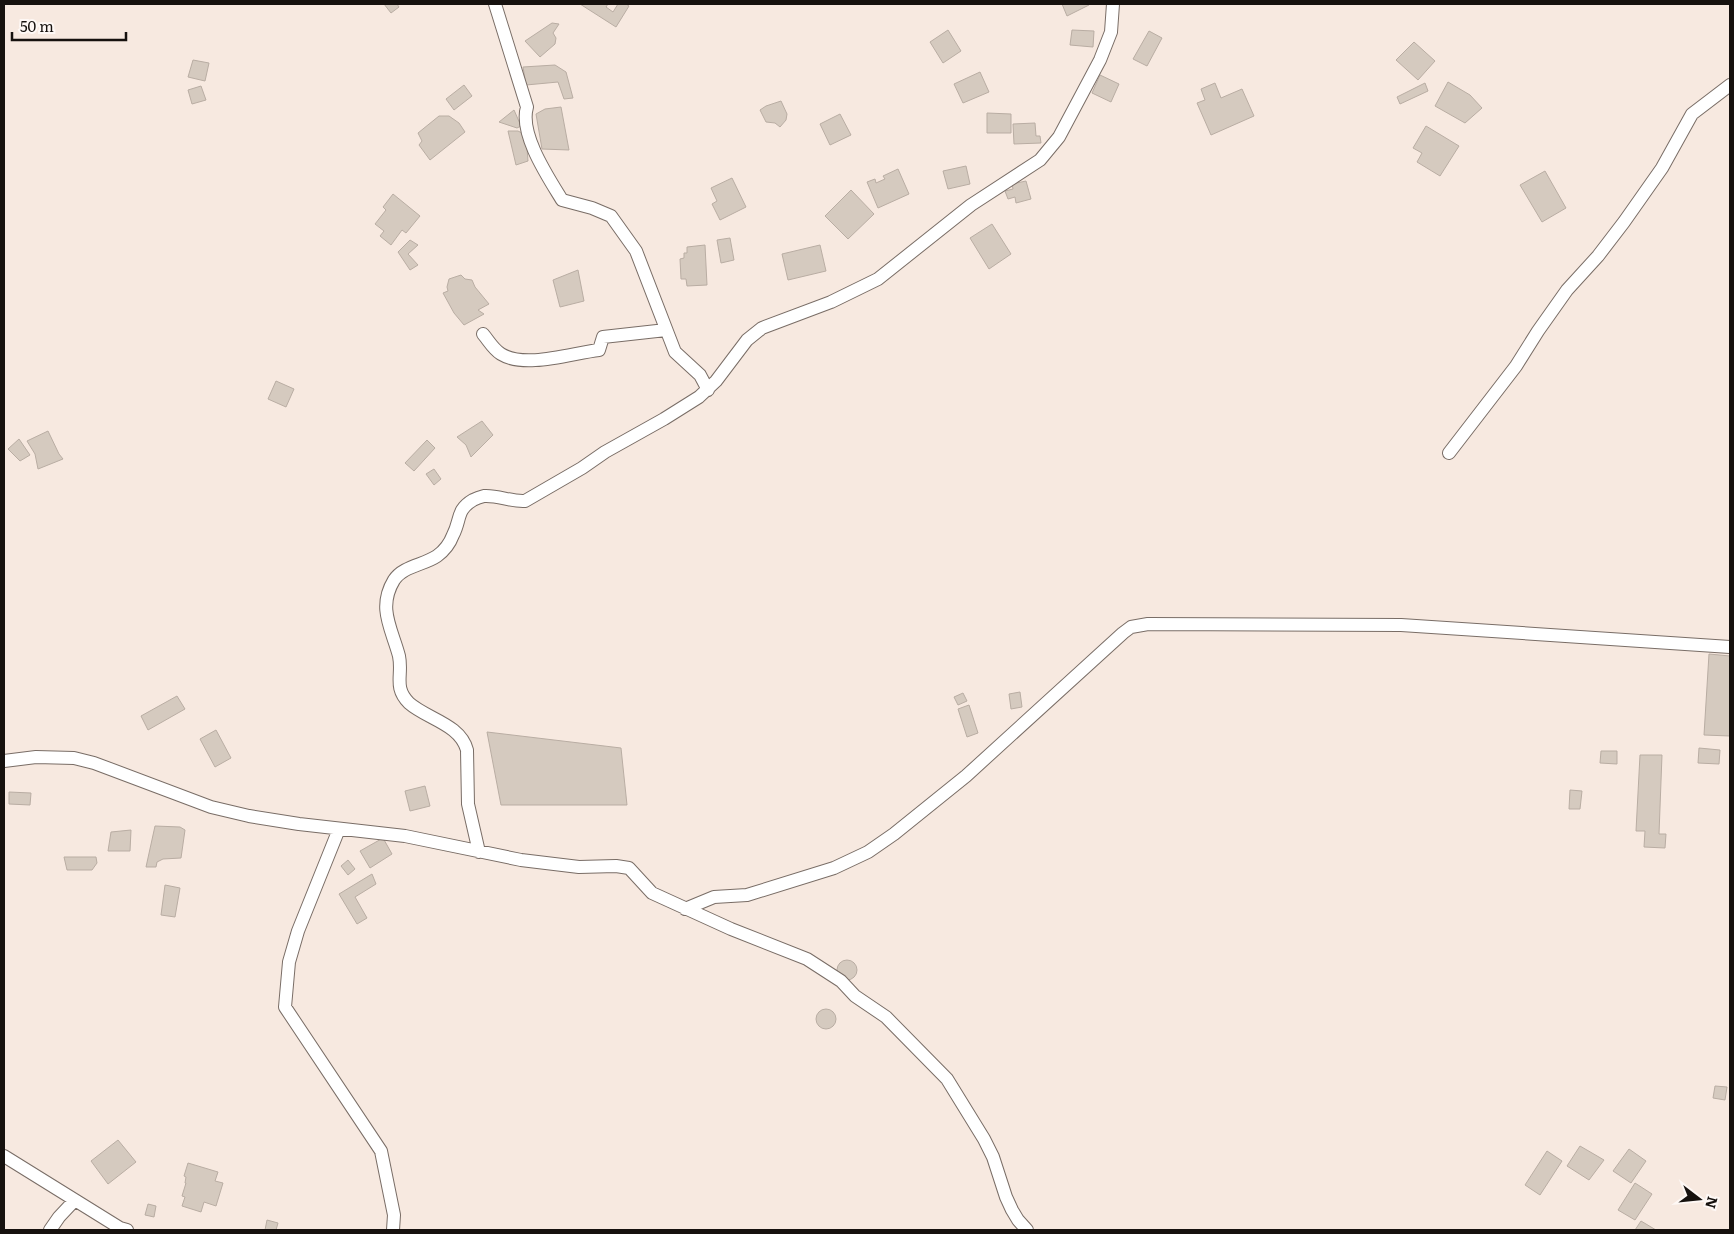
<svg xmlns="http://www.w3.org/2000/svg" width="1734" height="1234" viewBox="0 0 1734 1234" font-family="Literata,serif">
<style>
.building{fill:#d5cabf;stroke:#b9ada3}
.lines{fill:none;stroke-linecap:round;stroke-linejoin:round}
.street-casing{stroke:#796d66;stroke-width:14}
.street{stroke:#fff;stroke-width:12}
</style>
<rect width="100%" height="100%" fill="#f7e9e0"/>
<!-- building -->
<path class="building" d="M 384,4 L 397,4 L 399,7 L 391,13 Z
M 580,4 L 608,4 L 606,7 L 613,12 L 618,4 L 626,4 L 629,6 L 616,27 Z
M 1062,4 L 1089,4 L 1089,5 L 1067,16 Z
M 552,23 L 559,24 L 553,33 L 556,38 L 555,44 L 540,57 L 525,41 Z
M 948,30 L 961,51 L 943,63 L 930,42 Z
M 1072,30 L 1094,31 L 1093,47 L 1070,45 Z
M 1149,31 L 1162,38 L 1147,66 L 1133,59 Z
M 1414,42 L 1435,61 L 1418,80 L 1396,60 Z
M 193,60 L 209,63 L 205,81 L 188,77 Z
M 555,65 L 566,72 L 573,98 L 564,99 L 558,82 L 526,85 L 523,67 Z
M 980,72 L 989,92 L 963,103 L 954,84 Z
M 1100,75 L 1119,84 L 1111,102 L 1092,93 Z
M 1448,82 L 1470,95 L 1482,108 L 1465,123 L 1435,106 Z
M 1215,83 L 1221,98 L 1242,89 L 1254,116 L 1211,135 L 1197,103 L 1205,100 L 1201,89 Z
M 1425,83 L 1428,91 L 1400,104 L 1397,97 Z
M 464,85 L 472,96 L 454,110 L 446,99 Z
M 201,86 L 206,100 L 192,104 L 188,90 Z
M 781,101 L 787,114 L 786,120 L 780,127 L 775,123 L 766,122 L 760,110 L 766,106 Z
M 561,107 L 569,150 L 542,149 L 536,114 L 545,109 Z
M 514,110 L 521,126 L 517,128 L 499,122 Z
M 987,113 L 1011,114 L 1011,133 L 987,133 Z
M 840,114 L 851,135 L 830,145 L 820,124 Z
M 439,116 L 449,116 L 459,123 L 465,132 L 430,160 L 419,145 L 422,141 L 418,133 Z
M 1035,123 L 1036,136 L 1040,136 L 1041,143 L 1014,144 L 1013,124 Z
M 1426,126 L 1459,146 L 1440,176 L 1417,162 L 1422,153 L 1413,148 Z
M 508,131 L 518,131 L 526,135 L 528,161 L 516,165 Z
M 966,166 L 970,184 L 948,189 L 943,171 Z
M 898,169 L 909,194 L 878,208 L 867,182 L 875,179 L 876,183 L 885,179 L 883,176 Z
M 1545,171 L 1566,208 L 1542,222 L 1520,185 Z
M 732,178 L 746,207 L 720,220 L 712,204 L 717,201 L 711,188 Z
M 1026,181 L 1031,199 L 1016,203 L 1015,197 L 1008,199 L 1005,191 L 1013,189 L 1012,184 Z
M 851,190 L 874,214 L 848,239 L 825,216 Z
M 393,194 L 420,216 L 406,233 L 402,230 L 391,245 L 380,236 L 384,231 L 375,224 L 386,210 L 383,207 Z
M 992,224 L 1011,254 L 989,269 L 970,238 Z
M 730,238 L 734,260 L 721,263 L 717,240 Z
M 410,240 L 418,245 L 408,254 L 418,265 L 410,270 L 398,252 Z
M 705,245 L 707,285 L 687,286 L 686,279 L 681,279 L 680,259 L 684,258 L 684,253 L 687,253 L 687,247 Z
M 820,245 L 826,271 L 788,280 L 782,254 Z
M 578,270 L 584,301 L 560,307 L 553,280 Z
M 461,275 L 465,279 L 472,280 L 475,287 L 489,304 L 478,310 L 484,314 L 464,325 L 454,313 L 443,293 L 448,291 L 447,287 L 449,279 Z
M 276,381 L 294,389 L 286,407 L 268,399 Z
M 482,421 L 493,435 L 471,457 L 466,445 L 457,437 Z
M 48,431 L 59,454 L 63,459 L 38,469 L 35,454 L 27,441 Z
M 19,439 L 30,455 L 20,461 L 8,449 Z
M 427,440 L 435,448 L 414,471 L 405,463 Z
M 434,469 L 441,479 L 434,485 L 426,474 Z
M 1709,654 L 1730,656 L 1730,736 L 1704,735 Z
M 1020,692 L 1022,707 L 1011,709 L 1009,694 Z
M 963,693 L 967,701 L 958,705 L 954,697 Z
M 177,696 L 185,709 L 148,730 L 141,716 Z
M 969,705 L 978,733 L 967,737 L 958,709 Z
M 216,730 L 231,758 L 215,767 L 200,739 Z
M 487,732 L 621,748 L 627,805 L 501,805 Z
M 1699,748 L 1720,750 L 1719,764 L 1698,763 Z
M 1601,751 L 1617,751 L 1617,764 L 1600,763 Z
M 1640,755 L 1662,755 L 1659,834 L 1666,834 L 1665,848 L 1644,847 L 1645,831 L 1636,831 Z
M 425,786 L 430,806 L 410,811 L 405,791 Z
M 1570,790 L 1582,791 L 1580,809 L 1569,809 Z
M 9,792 L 31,793 L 30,805 L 9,804 Z
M 155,826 L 180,827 L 185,830 L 181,858 L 163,859 L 157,862 L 156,867 L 146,867 Z
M 131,830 L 130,851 L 108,851 L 111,832 Z
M 383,838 L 392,854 L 370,868 L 360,851 Z
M 64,857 L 96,857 L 97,863 L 92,870 L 67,870 Z
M 348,860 L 355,869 L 348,875 L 341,866 Z
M 372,874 L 376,884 L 355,897 L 367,918 L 357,924 L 339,894 Z
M 165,885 L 180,888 L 175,917 L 161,915 Z
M837 970a10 10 0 1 1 20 0a10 10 0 1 1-20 0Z
M816 1019a10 10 0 1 1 20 0a10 10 0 1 1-20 0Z
M 1715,1086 L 1727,1087 L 1725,1100 L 1713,1098 Z
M 118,1140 L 136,1162 L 108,1184 L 91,1161 Z
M 1580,1146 L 1604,1160 L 1589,1180 L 1567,1166 Z
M 1629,1149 L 1646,1161 L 1631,1183 L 1613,1171 Z
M 1547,1151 L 1562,1161 L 1540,1195 L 1525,1185 Z
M 188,1163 L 218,1172 L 215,1181 L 223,1183 L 216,1206 L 204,1202 L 201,1212 L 182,1206 L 185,1197 L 182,1196 L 186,1183 L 185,1183 L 186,1177 L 184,1176 Z
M 1635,1183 L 1652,1194 L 1635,1220 L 1618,1210 Z
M 148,1204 L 156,1206 L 154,1217 L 145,1215 Z
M 267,1220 L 278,1223 L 276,1230 L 265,1230 Z
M 1641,1221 L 1656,1230 L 1635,1230 Z"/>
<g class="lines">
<defs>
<path id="street" d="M 495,4 L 527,107 C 519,134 548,177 562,200 L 592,208 L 611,216 L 636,251 L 675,352 L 700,375 L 708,390
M 483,334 C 489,341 493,349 501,354 C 525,369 572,353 599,350 L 603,337 L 666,330
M 1449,453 L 1516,366 L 1538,331 L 1567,290 L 1598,256 L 1624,222 L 1662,168 L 1692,114 L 1730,85
M 4,761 L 36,757 L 74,758 L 94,763 L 211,807 L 249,816 L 299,824 L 405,836 L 521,860 L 579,867 L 616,866 L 629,868 L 652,893 L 731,929 L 807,959 L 841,981 L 855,996 L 886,1017 L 947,1079 L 984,1139 L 993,1157 L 1006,1197 L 1012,1210 L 1018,1220 L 1027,1230
M 339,829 L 298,931 L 289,962 L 285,1007 L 381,1151 L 394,1215 L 393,1230
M 479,852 L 468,804 L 467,750 C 460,724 427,719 409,703 C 393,687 403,675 399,656 C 392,629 377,608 394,580 C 403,566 424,565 437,556 C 444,551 450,543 453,535 C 461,520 456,510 473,500 C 477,498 480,497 484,496 C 498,495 511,502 525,501 L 582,468 L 605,452 L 664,419 L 699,397 L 716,381 L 747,340 L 762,328 L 831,302 L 878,279 L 971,205 L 1040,160 L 1059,137 L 1100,60 L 1111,32 L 1113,4
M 685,909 L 714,897 L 747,895 L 834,868 L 868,852 L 894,834 L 966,776 L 1123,633 L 1131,627 L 1148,624 L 1401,625 L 1730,647
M 4,1156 L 120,1228 L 127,1230
M 50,1230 L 59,1217 L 74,1201"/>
</defs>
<!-- street casing -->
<use href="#street" class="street-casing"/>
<!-- street -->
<use href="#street" class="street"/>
</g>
<!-- border -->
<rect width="1734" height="1234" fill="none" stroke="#16110e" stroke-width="10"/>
<!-- north arrow -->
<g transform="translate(1699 1199) rotate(106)" stroke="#fef8f5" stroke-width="4" paint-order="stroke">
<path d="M0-4L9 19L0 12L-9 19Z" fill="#16110e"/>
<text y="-8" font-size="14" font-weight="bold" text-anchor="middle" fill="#16110e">N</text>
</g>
<!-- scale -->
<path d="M12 32v8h114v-8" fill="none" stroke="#16110e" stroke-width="2.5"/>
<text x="20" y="32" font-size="15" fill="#16110e" stroke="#fef8f5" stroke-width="4" paint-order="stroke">50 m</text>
</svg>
